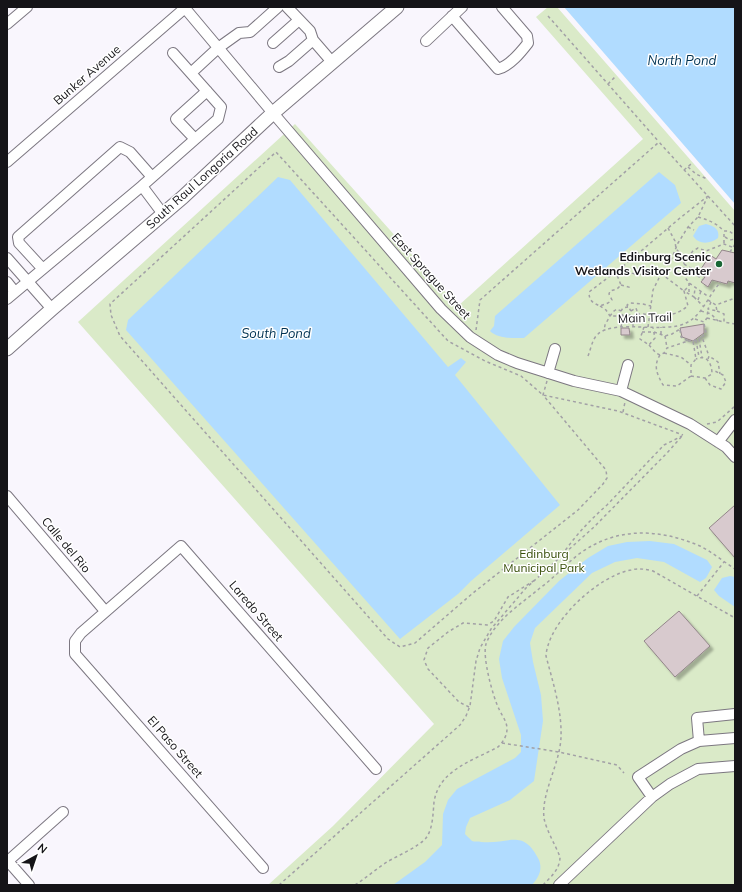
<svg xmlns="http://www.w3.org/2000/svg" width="742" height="892" viewBox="0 0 742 892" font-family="Mulish,sans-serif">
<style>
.green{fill:#daeac8}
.water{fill:#b1dcff}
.building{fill:#d8cace;stroke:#928589;filter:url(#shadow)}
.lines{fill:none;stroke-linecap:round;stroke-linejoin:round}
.minor-casing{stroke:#7c7781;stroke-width:12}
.major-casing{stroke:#7c7781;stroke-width:15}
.path{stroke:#a2a0a6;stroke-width:1.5;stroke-dasharray:3 3;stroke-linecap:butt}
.minor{stroke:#fff;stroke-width:10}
.major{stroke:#fff;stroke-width:13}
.poi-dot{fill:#196635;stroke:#fff;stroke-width:1.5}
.labels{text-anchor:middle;stroke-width:3;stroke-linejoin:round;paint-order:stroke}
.street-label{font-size:12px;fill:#151418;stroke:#fff}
.poi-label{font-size:12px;font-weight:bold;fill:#151418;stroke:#fff;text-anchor:end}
.park-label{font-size:12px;fill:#384f09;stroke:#fff}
.water-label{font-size:13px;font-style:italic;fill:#003353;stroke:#fff}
</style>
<defs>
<filter id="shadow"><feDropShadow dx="3.5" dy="3.5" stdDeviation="1" flood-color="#0004"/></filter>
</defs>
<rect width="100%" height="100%" fill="#f9f6fd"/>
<!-- green -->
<path class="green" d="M 548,7 L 557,7 L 735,211 L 735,885 L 268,885 L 333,826 L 434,724 L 78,322 L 295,124 L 458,306 L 643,139 L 536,17 Z"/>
<!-- water -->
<path class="water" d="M 564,7 L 735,7 L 735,204 Z
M 659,172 L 675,185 L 681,203 L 524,338 C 513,338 498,339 490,331 L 494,326 L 495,316 Z
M 278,177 L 290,180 L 448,367 L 461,358 L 466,362 L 455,375 L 560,505 L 471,581 L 458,594 L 400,639 L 126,330 L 128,320 Z
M 706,224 C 714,226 720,229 718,238 C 710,244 699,245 693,236 L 699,226 Z
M 650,541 L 674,544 L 707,560 L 712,567 L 706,578 L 700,582 L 664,562 L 637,558 L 615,562 L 592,573 L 535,628 L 530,643 L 533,662 L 541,695 L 543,721 L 534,781 L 510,800 L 470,818 L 466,827 L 465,834 C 467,836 470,839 472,841 C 474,842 479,841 481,842 C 508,845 523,827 539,860 C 543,870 538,878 532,885 L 393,885 L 425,862 L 442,845 L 443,814 L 448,800 L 457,789 L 515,758 L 521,752 L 521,735 L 502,678 L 499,659 L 503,641 L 514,627 L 559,581 L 588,558 L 608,546 L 627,542 Z
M 730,576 L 735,577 L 735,607 L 719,596 L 714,590 L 722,578 Z"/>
<!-- building -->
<path class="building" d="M 722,250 L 735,253 L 735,283 L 728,281 L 727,284 L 712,280 L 708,287 L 701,282 L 705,277 L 700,274 L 703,270 L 701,269 L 710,255 L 716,259 Z
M 704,324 L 704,333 L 693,341 L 682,337 L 680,328 Z
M 621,328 L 629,328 L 630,335 L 621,335 Z
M 735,505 L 735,558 L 709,528 Z
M 679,611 L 710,646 L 675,677 L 644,641 Z"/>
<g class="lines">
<defs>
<path id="minor" d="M 184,7 L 273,113 L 441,309 L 470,337 L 498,355 L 517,363 L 574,381 L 621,391 L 690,424 L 726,447 L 735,457
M 287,7 L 310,31 L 313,40 L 332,62
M 452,16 L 498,69 C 510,66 521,52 528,43 L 527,36 L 502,7
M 7,24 L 27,7
M 426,41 L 462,7
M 273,43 L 299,20
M 279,67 L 289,61 L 313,40
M 191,73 L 218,48 L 239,33 L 250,32 L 278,7
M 195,139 L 176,119 L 207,91
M 7,162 L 185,8
M 163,214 L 142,186 L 218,119 L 221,107 L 173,53
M 7,258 L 52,309
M 42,268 L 19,243 L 18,237 L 120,147 L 130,152 L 152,177
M 7,282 L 15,292
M 7,299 L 142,186
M 548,373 L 555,349
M 621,391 L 628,365
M 718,442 L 735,420
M 7,496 L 105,611
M 699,741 L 697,718 L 735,714
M 652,797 L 638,777 L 681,749 L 699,741 L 735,738
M 7,860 L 29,885
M 8,861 L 63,812
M 263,868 L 75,654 L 75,641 L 81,633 L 181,546 L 376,769
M 559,885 L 652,797 L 670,784 L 698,769 L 735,766"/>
<path id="major" d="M 7,349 L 52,309 L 183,197 L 273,113 L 397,7"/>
</defs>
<!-- minor casing -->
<use href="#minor" class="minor-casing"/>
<!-- major casing -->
<use href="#major" class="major-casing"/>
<!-- path -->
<path class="path" d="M 548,16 L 659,142
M 608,84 L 616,76
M 688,167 L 696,174 L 707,179
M 684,170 L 691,164
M 698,217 C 709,220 716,223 724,231 L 729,231 L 735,235
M 688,227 L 694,230
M 668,228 L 675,241 L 676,249 L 680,253 L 684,261 L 693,251 L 698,248 L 706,251 L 724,244 L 732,247
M 725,237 L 730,240 L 735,239
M 724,243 L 724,231
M 730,252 L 735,244
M 684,261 L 684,276 L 689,283 L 709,297
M 684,264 L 694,270 L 698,276 L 703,280
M 621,268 C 636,277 643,275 659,272 L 684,291 L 689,286
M 618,270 L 617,275 L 621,285 L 617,289 L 610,291 L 609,294 L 612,300 L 608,303 L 600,306 C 593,303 589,301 589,292 L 618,270 L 621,268 L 680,218 L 708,196
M 689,283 L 689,293
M 621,285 L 632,288
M 694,297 L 704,307
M 698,300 L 701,291
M 708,300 L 716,305 L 735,298
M 711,302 L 708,309 L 717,311 L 716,306
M 600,306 L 606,310 L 610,316 L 605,325 L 604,331
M 628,307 L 623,308 L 621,311 L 623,316 L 630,317 L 633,319 L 633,328
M 631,311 L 636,308 L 638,314
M 701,311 L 711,314 L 718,321
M 717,311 L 724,314 L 724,322 L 735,324
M 629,317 L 631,311 L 627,305 L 630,303 L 643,304 L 651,306
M 707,318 L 724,322
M 633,319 L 638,314 C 659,314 670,320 688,306 L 684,291 L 694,297 L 695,288
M 695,319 L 704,322 L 707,318 L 708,309
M 621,327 L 623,316 L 610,316 L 614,311 L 617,309 L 621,311
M 644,327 L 640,339 L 649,345 L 655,338 L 653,328
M 648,327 L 653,290 L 659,278 L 671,260 L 678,243 L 688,227 L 698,217 L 707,198
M 476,330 L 480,300 L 659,142 L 735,226
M 642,332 L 654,332 L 665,336 L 672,334 L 680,329
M 661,334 L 661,327
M 665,336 L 667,348
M 702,337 L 706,333 L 704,323
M 699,339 L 702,337 L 709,356
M 696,340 L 699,357
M 688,341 L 693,341 L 696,359 L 691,365 L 691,376 L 705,378 L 712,374 C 712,364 707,354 696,359
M 693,341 L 699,339 L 702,357
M 649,345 L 656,353 L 660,355 L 664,353 L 667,348 L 688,341 L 681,337 L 680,330
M 664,353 L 681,357 L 691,365
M 660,355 C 653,366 657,374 663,385 L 677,386 L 691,376
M 588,356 C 591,349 592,339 598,334 C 615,319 664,334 686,323 C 703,315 708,295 721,282
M 708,359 L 709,356 L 718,362 L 720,374
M 705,378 L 710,385 L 721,389 L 726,382 L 723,375 L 713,370
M 547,381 L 543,395 L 606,470 L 607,478 L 603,484 L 578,510 L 473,593 L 415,643 L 400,647 L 388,639 L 120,336 L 111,315 L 110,304 L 276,152 L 448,341 L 485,361 L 521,376 L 543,395 L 618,411 L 683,435
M 623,412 L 625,402
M 707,424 L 717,422 L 735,406
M 562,555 C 575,536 590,520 607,505 L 664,445 L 682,436
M 697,596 L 724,562
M 469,707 L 459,702 L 428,669 L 424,660 L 428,648 L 448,632 L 463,623 L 487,625 L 494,621 L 508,597 L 535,580
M 502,743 L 559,752 L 617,765 L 624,773
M 279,885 L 460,725 L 466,716 L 470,706 L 476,661 L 480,648 L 491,629 L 526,588 L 594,527 L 667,453 L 683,435
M 355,885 C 366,878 376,869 387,862 C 397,856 420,846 426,838 C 433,829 433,813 434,802 C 439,770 472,761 498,747 C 503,742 507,736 507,729 C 507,721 502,716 499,709 C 493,697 482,657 486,644 C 495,620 521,604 540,588 C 554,578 565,565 579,554 C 616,527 658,528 700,546 C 712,552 724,562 735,569
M 543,885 C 551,877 560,869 560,857 C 556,846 546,830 544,818 C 541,793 560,764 561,737 C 562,710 553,683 546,656 C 548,622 598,576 631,570 C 638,568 645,569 653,571 L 735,618"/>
<!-- minor -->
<use href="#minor" class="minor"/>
<!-- major -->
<use href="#major" class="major"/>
</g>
<!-- markers -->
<circle class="poi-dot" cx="719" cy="264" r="4"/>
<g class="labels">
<!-- street labels -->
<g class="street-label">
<text transform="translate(87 75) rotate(-41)" y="4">Bunker Avenue</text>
<text transform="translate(202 178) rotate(-42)" y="4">South Raul Longoria Road</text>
<text transform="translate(431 276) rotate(48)" y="4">East Sprague Street</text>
<text transform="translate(645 318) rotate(-2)" y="4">Main Trail</text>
<text transform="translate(66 545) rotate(50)" y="4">Calle del Rio</text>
<text transform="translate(256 611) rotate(49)" y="4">Laredo Street</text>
<text transform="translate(175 747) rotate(49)" y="4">El Paso Street</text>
</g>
<!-- poi labels -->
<g class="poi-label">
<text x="711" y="261">Edinburg Scenic<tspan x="711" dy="14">Wetlands Visitor Center</tspan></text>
</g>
<!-- park labels -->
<g class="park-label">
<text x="544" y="558">Edinburg<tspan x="544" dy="14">Municipal Park</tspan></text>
</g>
<!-- water labels -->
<g class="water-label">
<text x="682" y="65">North Pond</text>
<text x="276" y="338">South Pond</text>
</g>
</g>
<!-- border -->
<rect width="742" height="892" fill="none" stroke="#151418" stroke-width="16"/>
<!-- north arrow -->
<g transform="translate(36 856) rotate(40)" stroke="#ffffff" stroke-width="3" paint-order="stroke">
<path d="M0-3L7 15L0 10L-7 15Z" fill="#151418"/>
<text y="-6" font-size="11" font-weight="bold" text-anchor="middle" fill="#151418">N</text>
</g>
</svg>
